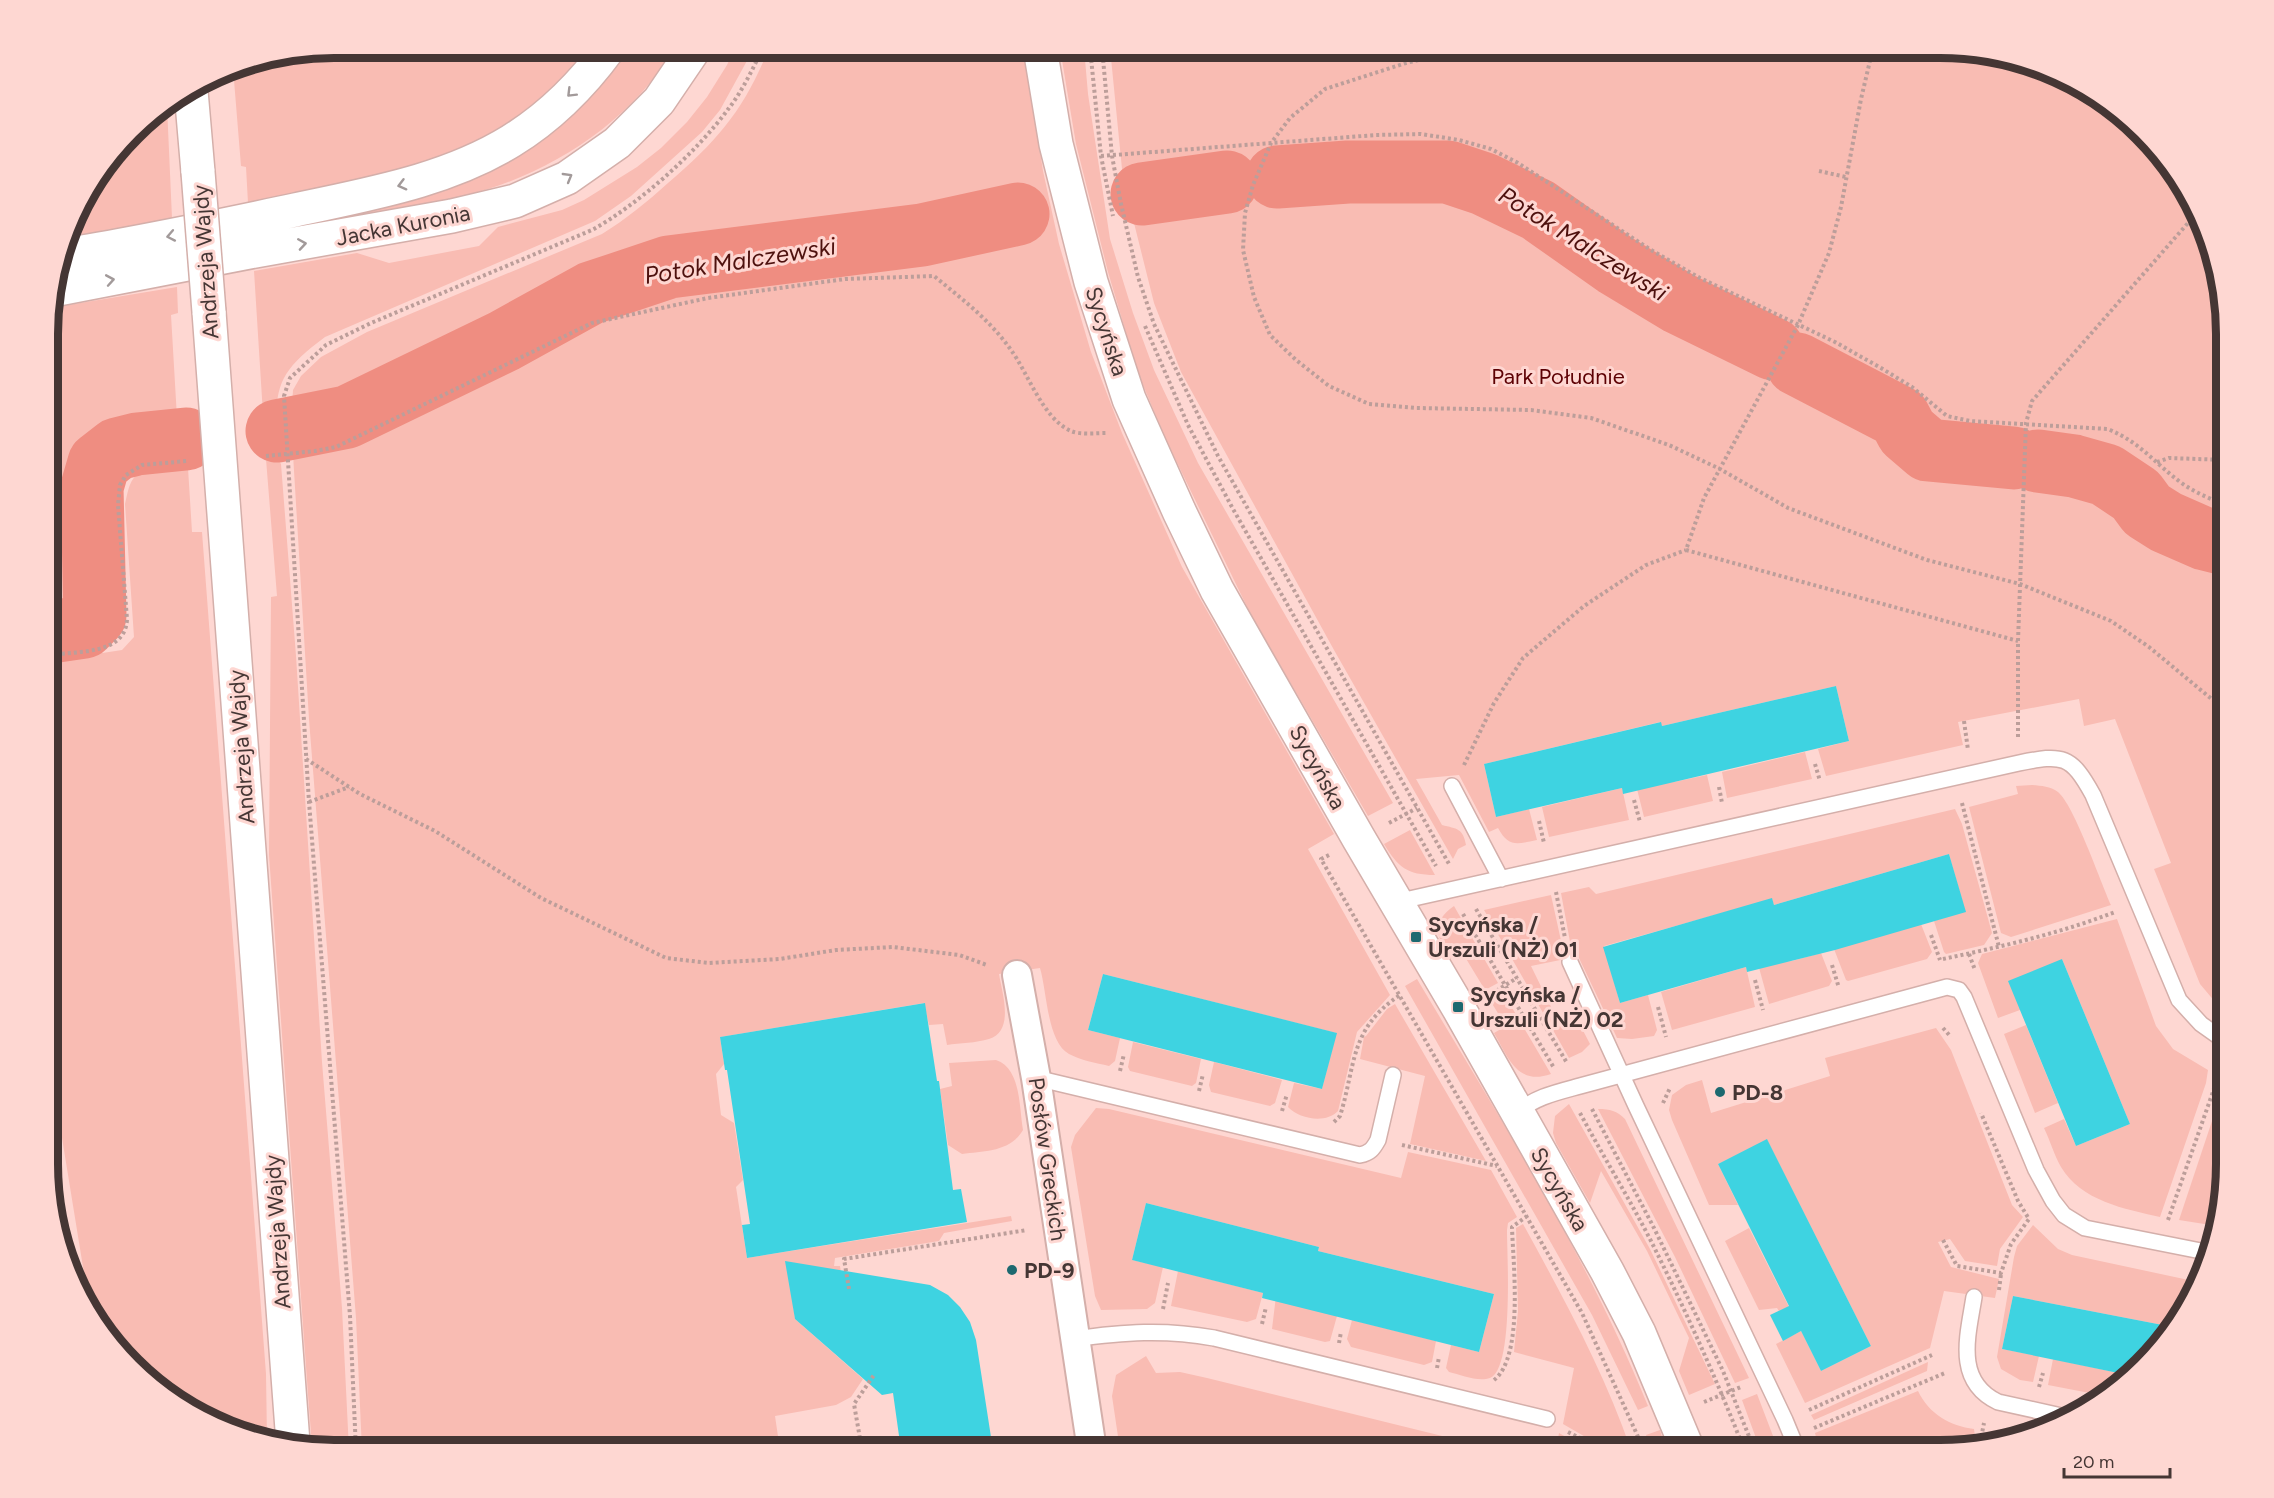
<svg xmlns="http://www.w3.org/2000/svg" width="2274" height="1498" viewBox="0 0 2274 1498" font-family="Figtree,sans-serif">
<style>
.green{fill:#f9bcb3}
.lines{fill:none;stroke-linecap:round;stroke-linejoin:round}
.river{stroke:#ef8d81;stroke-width:63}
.building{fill:#3ed3e1}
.lane-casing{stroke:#d4afaa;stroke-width:18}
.street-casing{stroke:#d4afaa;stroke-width:32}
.secondary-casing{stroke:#d4afaa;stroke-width:36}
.primary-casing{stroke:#d4afaa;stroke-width:36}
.path{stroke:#bc9e9a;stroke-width:4;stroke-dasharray:3 3;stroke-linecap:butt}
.lane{stroke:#fff;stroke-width:15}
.street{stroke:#fff;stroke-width:28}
.secondary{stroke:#fff;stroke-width:33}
.primary{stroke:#fff;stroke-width:33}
.rail-casing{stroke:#735e5b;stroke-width:7}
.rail{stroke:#fed7d2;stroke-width:4.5;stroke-dasharray:14;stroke-linecap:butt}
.secondary-bridge-casing{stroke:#d4afaa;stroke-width:36;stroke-linecap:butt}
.secondary-bridge{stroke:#fff;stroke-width:33}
.oneway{stroke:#a29a9a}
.poi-dot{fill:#1d6970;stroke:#fed7d2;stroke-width:2}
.labels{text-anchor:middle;stroke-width:6;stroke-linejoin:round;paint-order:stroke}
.street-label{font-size:22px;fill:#453634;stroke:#fed7d2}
.park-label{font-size:22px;fill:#5d0104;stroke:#fed7d2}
.poi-label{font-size:22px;font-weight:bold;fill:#453634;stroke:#fed7d2;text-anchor:start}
.water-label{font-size:24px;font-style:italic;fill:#4e110e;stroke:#fed7d2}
.rim{fill:none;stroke:#453634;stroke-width:8}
</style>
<rect width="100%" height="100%" fill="#fed7d2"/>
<!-- green -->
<path class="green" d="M 335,48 L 591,48 C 574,70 545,99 523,117 C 487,145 440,158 396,170 C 347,183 298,193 248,203 L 246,167 L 241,166 L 233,68 Z
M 624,48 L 675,48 C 627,126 548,175 461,197 L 251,236 L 405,198 Z
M 735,48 L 754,48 L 720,110 L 702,132 L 631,196 L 595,221 L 325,337 C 278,372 273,387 278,445 L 265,446 L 254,271 L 357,253 L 389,263 L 479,246 L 498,227 L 562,210 L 584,200 L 637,167 L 661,148 L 687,122 L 707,97 L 727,65 Z
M 769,48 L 1024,48 L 1043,171 L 1059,244 L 1091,352 L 1122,433 L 1182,567 L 1334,834 L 1308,849 L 1390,995 L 1357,1032 L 1338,1111 C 1326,1124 1299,1119 1288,1107 L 1294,1083 L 1322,1089 L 1336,1033 L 1103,974 L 1088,1030 L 1120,1038 L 1115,1061 L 1109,1066 C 1096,1063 1080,1060 1069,1054 C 1047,1042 1047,991 1040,968 L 999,974 C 1002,993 1015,1031 989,1039 C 976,1043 960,1043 947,1045 L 943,1024 L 929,1025 L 924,1003 L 720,1037 L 724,1064 L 716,1074 L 721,1115 L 734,1123 L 743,1180 L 736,1187 L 747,1258 L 1011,1216 L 1012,1221 L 944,1233 L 939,1241 L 835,1258 L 834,1266 L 840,1266 L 842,1279 L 791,1289 L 795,1319 L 863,1379 L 851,1397 L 836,1405 L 775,1416 L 780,1450 L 362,1450 L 356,1318 L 309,719 L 291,421 L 293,390 L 301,376 L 321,357 L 367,332 L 602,234 C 626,219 647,202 668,183 C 718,140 744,110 769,48 Z
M 1060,48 L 1084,48 L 1088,94 L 1110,239 L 1133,313 L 1154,370 L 1198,463 L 1393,803 L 1368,816 L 1251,615 L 1166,440 L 1138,373 L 1108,272 L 1076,144 Z
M 1110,48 L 1940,48 L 2031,63 L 2099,97 L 2188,192 L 2225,316 L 2225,955 L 2216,1003 L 2200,984 L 2154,869 L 2171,863 L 2115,719 L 2084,726 L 2079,699 L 1958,722 L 1963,745 L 1826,776 L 1818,749 L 1849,741 L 1836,686 L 1662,726 L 1660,722 L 1484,764 L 1496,817 L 1529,809 L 1537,840 C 1517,844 1509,848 1498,828 L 1489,832 L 1459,775 L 1416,779 L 1442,825 C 1457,829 1463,828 1466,845 L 1458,849 L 1453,859 L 1334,650 L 1181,372 L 1154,303 L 1123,179 Z
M 167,106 L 172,218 L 69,237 L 78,208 L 145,119 Z
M 177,287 L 178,313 L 171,315 L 178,435 C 157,437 130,436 110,444 C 54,465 89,563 88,606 C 80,621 66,622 50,625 L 50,308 Z
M 136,456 L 116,479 L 112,491 L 122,618 C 119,636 110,638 93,641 L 105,630 L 113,615 L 101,491 C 107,466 114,466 136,456 Z
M 274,458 L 278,460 L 281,464 L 296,656 L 322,1062 L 342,1308 L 349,1450 L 312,1446 L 308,1394 L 269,855 L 271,597 L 277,596 L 266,459 Z
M 188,468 L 192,532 L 202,532 L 266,1374 L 267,1439 L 243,1435 L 175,1401 L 90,1310 L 50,1064 L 50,661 L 122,650 L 134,637 L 125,504 C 128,492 129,478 141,472 Z
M 1805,752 L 1812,779 L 1727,798 L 1722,772 Z
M 1707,775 L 1713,801 L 1644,817 L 1636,785 L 1674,782 Z
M 2032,785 C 2042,786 2050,786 2058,792 C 2074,805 2101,883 2111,905 L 2011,937 L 2001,933 L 1969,807 L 2018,794 L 2016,786 Z
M 1622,788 L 1629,820 L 1549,837 L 1542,807 Z
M 1955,809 L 1962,824 L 1992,933 L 1984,945 L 1946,954 L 1944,952 L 1934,921 L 1965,911 L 1949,854 L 1774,905 L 1772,899 L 1604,946 L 1620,1003 L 1648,995 L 1657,1030 L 1654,1036 L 1632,1039 L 1617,1038 L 1579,958 L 1573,958 L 1561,893 L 1589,887 L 1596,894 Z
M 1410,830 L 1435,875 C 1407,875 1398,867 1384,844 Z
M 1551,895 L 1565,959 L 1531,966 L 1554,1013 L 1575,1015 L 1590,1044 L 1582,1052 L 1569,1058 L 1484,910 Z
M 1454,906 L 1498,983 L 1485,990 L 1462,952 L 1450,959 C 1438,937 1429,924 1454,906 Z
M 2117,919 L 2156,1026 L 2173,1049 L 2208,1070 L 2206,1083 L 2160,1217 C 2125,1209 2081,1201 2061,1167 C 2054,1155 2050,1140 2044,1128 L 2064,1119 L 2076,1146 L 2130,1124 L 2062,959 L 2020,1010 L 1998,1018 L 1978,963 L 1982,954 Z
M 1921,924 L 1932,952 L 1927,959 L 1848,981 L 1846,980 L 1834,949 Z
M 1821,953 L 1832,981 L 1829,986 L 1769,1004 L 1758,964 L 1792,961 Z
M 1746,967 L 1755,1007 L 1672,1030 L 1661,992 Z
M 1417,979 C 1500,1118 1587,1256 1648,1406 L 1638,1410 L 1592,1315 L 1405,986 Z
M 1504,994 L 1551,1074 C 1517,1086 1508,1057 1494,1033 L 1506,1026 L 1491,1002 Z
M 1395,1004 L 1486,1161 L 1410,1144 L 1425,1076 L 1360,1059 L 1364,1037 L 1366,1036 L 1387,1009 Z
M 2026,1025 L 2058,1103 L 2035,1113 L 2004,1034 Z
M 1936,1028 L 1951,1050 L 2012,1205 L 2023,1217 L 2000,1249 L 1997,1266 L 1965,1261 L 1950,1239 L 1938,1242 L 1951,1267 L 1999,1279 L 1995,1298 L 1944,1291 L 1930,1348 L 1805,1403 L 1776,1344 L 1801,1331 L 1821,1371 L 1871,1346 L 1767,1140 L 1718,1164 L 1738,1205 L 1709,1205 L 1672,1120 L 1669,1110 L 1672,1095 L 1686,1085 L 1702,1080 L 1711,1113 L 1830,1076 L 1825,1058 Z
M 1133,1042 L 1201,1059 L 1196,1083 L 1192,1086 L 1130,1071 L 1128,1067 Z
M 996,1060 C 1021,1068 1019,1107 1023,1130 C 1010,1152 985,1151 962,1154 L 948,1145 L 940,1089 L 952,1086 L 949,1063 Z
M 1214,1062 L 1282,1080 L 1275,1103 L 1270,1106 L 1211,1092 L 1209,1085 Z
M 2225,1082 L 2225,1142 L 2220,1141 L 2210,1199 L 2222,1201 L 2217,1226 L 2179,1220 Z
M 1569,1104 L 1650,1249 L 1715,1384 L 1689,1395 L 1679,1371 L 1689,1338 L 1647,1251 L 1601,1171 L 1590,1203 L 1556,1143 L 1553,1133 L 1555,1116 Z
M 1096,1108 L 1109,1109 L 1401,1178 L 1408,1152 L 1491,1170 L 1517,1217 L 1508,1223 L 1507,1230 C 1507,1254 1514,1369 1490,1378 C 1478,1382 1461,1375 1449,1372 L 1446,1368 L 1451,1345 L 1479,1352 L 1494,1294 L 1318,1251 L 1319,1247 L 1146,1203 L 1132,1260 L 1163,1267 L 1155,1303 L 1147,1309 L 1101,1310 L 1095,1296 L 1071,1147 L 1075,1135 Z
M 1598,1109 C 1610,1109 1617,1111 1625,1119 L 1749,1378 L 1735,1383 L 1675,1257 Z
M 1523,1224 C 1563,1297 1604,1371 1631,1450 L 1603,1450 L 1589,1439 L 1563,1424 L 1574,1368 L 1514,1352 L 1518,1311 L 1516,1228 Z
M 2033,1225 L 2058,1249 L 2072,1255 L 2198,1282 L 2177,1323 L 2173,1327 L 2013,1296 L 2002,1349 L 2039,1356 L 2033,1382 L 2020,1380 L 2001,1369 L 1997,1357 L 2014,1257 L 2017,1246 Z
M 1749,1228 L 1789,1307 L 1779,1311 L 1777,1308 L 1759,1310 L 1725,1241 Z
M 1178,1271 L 1263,1293 L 1256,1319 L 1247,1322 L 1171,1306 Z
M 1276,1296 L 1337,1316 L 1330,1341 L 1325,1342 L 1272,1329 Z
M 1352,1320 L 1436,1341 L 1432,1362 L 1424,1365 L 1351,1347 L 1347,1339 Z
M 1146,1356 L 1156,1373 L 1180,1372 L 1207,1378 L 1499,1450 L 1120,1450 L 1112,1396 L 1116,1375 Z
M 2053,1359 L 2123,1374 L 2100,1395 L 2048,1385 Z
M 1928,1362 L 1927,1371 L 1814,1420 L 1811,1415 Z
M 1918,1391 C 1929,1414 1950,1426 1974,1429 L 1976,1444 L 1958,1449 L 1899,1449 L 1895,1438 L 1849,1449 L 1819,1449 L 1815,1433 Z
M 1757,1394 L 1778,1449 L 1760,1449 L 1742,1400 Z
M 1660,1430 L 1666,1450 L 1652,1450 L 1646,1435 Z
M 1559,1433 L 1589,1450 L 1556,1450 Z"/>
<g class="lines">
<!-- river -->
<path class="river" d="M 1277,177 L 1348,172 L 1448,172 L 1484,184 L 1538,210 L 1616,265 L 1679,303 L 1773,349
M 1142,194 L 1227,182
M 1797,364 L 1899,417 L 1907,432 L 1928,450 L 2014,458
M 277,431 L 347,417 L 504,341 L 591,293 L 669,267 L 922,235 L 1018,214
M 2038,461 L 2074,466 L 2106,475 L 2136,495 L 2147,510 L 2166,522 L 2205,539 L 2225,544
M 50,632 L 84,627 L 95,616 L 92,487 L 99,463 L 117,449 L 137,444 L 186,439"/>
</g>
<!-- building -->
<path class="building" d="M 1836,686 L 1849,741 L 1623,794 L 1622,788 L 1496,817 L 1484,764 L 1661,722 L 1662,726 Z
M 1949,854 L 1966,912 L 1835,950 L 1747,972 L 1746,967 L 1620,1003 L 1603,947 L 1772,898 L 1774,905 Z
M 2062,959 L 2130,1124 L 2076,1146 L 2008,981 Z
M 1103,974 L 1337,1033 L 1322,1089 L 1088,1030 Z
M 925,1003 L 937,1081 L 939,1081 L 953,1190 L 961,1189 L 967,1222 L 747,1258 L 742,1225 L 750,1224 L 727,1070 L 725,1070 L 720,1037 Z
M 1767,1139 L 1871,1346 L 1821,1371 L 1801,1331 L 1783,1341 L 1770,1315 L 1789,1306 L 1718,1164 Z
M 1146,1203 L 1319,1247 L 1318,1251 L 1494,1294 L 1479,1352 L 1262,1298 L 1263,1293 L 1132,1260 Z
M 785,1261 L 930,1285 L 948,1295 L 960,1307 L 970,1322 L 976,1340 L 993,1450 L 901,1450 L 893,1393 L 882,1395 L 795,1319 Z
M 2013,1296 L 2173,1327 L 2123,1374 L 2002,1349 Z"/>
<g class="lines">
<defs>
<path id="lane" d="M 1452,786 L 1501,879
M 1396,902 L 2019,763 C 2063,754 2071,755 2093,795 L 2179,1000 L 2201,1024 L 2225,1041
M 1570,962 L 1636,1106 L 1785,1420 L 1797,1449
M 1036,1078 L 1360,1155 C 1370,1153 1373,1149 1378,1140 L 1393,1075
M 1517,1113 C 1534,1097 1558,1092 1580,1086 L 1947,987 L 1959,990 L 1964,997 L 2036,1170 L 2053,1201 L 2064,1215 L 2085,1228 L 2211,1253
M 1974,1297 C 1968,1335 1954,1381 1998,1402 L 2066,1417
M 1074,1339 C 1124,1332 1164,1329 1214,1338 L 1547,1419"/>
<path id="street" d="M 1017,975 L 1036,1078 L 1092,1450"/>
<path id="secondary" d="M 1040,48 L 1056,144 L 1091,282 L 1129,399 L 1179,511 L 1217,590 L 1359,839 L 1458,1007 L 1607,1271 L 1639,1333 L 1688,1450
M 191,91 L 198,172
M 209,312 L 293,1443"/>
<path id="primary" d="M 63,255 C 141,243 218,226 295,210 C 368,194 446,181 511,141 C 550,117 582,85 609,48
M 53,290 L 255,251 L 452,216 L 515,201 L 567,178 L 617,143 L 659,101 L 695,48"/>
</defs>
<!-- lane casing -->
<use href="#lane" class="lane-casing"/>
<!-- street casing -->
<use href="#street" class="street-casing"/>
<!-- secondary casing -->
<use href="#secondary" class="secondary-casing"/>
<!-- primary casing -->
<use href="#primary" class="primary-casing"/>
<!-- path -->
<path class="path" d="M 1090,48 L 1101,156 L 1113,216
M 1102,48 L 1112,156 L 1121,204 L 1138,277 L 1154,324 L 1218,456 L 1449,864
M 1471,48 L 1406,63 L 1325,89 L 1290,118 L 1271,143 L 1253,185 L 1245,213 L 1243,250 L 1254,297 L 1270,335 L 1296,360 L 1329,386 L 1369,404 L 1416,408 L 1531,410 L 1591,418 L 1669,445 L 1720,469 L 1788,508 L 1927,560 L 2020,584 L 2111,621 L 2149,647 L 2214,701 L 2225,706
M 1873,48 L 1861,99 L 1841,207 L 1829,253 L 1798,325 L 1704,498 L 1686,550 L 2018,641
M 2028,63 L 2035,65
M 1101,156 L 1376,135 L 1421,134 L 1459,140 L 1491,149 L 1518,163 L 1651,250 L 1700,278 L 1835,342 L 1881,368 L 1912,387 L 1947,416 L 1970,421 L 2108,429 C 2143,444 2155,464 2183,484 C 2196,493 2211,499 2225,505
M 1819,171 L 1846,177
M 1145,326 L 1188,425 L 1233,509 L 1436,866
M 266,456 L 315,451 L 336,447 L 592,323 L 708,298 L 845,279 L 934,276 C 962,299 990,320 1011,350 C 1028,373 1043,419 1071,431 C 1080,435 1097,433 1108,433
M 2157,462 L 2169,458 L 2225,460
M 50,655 C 77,651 126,655 127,619 L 118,505 L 120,485 L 126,475 L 142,465 L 187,461
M 1964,721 L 1968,750
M 2018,737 L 2018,641 L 2026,423 L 2032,401 L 2195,215
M 306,759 L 360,794 L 435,831 L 541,898 L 666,958 L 709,963 L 780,959 L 836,950 L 893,947 L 959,955 L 987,965
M 1815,764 L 1820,781
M 1464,765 L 1494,703 L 1523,658 L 1584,606 L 1646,565 L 1686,550
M 1719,787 L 1722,803
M 1634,800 L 1640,822
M 309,802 L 349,787
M 1962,803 L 1999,947
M 1539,821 L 1544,843
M 1389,823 L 1417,808
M 1329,855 L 1321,859 L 1582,1313 L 1644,1450
M 1556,892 L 1565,938
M 1476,909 L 1567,1063
M 1463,914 L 1554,1068
M 1931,935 L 1940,960
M 1969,954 L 1975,970
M 1943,959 C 2000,947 2061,933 2115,912
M 1832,965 L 1839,988
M 1755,980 L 1763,1010
M 1491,994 L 1517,978
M 1658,1007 L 1666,1037
M 2222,1008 L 2225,991
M 1943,1028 L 1951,1037
M 1120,1071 L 1124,1054
M 1199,1091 L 1203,1074
M 1663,1103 L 1670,1088
M 1592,1109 L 1654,1228 L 1723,1371 L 1754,1449
M 1282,1111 L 1287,1094
M 1580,1113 C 1603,1156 1629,1198 1651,1241 C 1685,1309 1716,1378 1744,1449
M 1334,1122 L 1340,1116 C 1356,1065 1349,1029 1400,995
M 1402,1145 L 1497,1166
M 2168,1220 L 2222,1066
M 1943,1240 L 1957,1266 L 2001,1273 L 2011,1244 L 2029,1219 L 2018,1201 L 1981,1113
M 849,1289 L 844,1259 L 1027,1230
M 1999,1290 L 2001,1274
M 1163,1309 L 1168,1283
M 1262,1324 L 1266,1307
M 1339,1343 L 1341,1332
M 1437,1368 L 1439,1357
M 1494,1380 C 1524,1357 1513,1263 1512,1227 L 1527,1216
M 2039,1387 L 2043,1373
M 2083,1398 L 2095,1400
M 1704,1402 L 1741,1387
M 1809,1410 L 1932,1355
M 1814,1428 L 1945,1373
M 1568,1432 L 1586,1441 L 1594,1450
M 1980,1443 L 1984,1423
M 356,1450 L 350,1316 L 309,802 L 284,396 L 290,378 L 326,345 L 371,323 L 592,230 C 639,204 697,152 729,108 C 743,90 753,68 763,48
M 862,1450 L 854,1404 L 874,1375"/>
<!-- lane -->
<use href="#lane" class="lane"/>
<!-- street -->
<use href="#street" class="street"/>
<!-- secondary -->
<use href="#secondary" class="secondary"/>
<!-- primary -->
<use href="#primary" class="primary"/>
<defs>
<path id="rail" d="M 50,1198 L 51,1202"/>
</defs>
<!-- rail casing -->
<use href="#rail" class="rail-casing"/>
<!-- rail -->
<use href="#rail" class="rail"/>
<defs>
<path id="secondary-bridge" d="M 198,172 L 209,312"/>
</defs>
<!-- secondary-bridge casing -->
<use href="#secondary-bridge" class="secondary-bridge-casing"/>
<!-- secondary-bridge -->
<use href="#secondary-bridge" class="secondary-bridge"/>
</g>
<!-- one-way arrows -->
<defs><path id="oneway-chevron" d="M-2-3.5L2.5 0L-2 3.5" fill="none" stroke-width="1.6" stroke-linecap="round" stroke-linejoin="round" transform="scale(1.5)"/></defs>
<g class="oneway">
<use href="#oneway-chevron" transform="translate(571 93) rotate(135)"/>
<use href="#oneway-chevron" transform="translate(568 177) rotate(-30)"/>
<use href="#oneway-chevron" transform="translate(402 185) rotate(165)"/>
<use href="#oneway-chevron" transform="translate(171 236) rotate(169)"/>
<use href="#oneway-chevron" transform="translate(302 244) rotate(-9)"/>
<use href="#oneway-chevron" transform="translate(110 280) rotate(-10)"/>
</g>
<!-- markers -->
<g class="poi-dot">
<rect x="1410" y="931" width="12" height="12" rx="3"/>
<rect x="1452" y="1001" width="12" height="12" rx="3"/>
<circle cx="1720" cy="1092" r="6"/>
<circle cx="1012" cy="1270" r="6"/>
</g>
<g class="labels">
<!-- street labels -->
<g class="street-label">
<text transform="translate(403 225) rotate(-11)" y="8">Jacka Kuronia</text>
<text transform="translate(205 262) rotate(-94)" y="8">Andrzeja Wajdy</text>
<text transform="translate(1107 331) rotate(72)" y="8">Sycyńska</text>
<text transform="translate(241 747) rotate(-94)" y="8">Andrzeja Wajdy</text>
<text transform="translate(1318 767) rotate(61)" y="8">Sycyńska</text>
<text transform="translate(1048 1159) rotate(82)" y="8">Posłów Greckich</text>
<text transform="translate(1560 1189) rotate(60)" y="8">Sycyńska</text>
<text transform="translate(277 1232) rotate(-94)" y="8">Andrzeja Wajdy</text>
</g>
<!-- park labels -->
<g class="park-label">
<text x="1558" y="384">Park Południe</text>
</g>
<!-- poi labels -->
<g class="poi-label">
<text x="1428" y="932">Sycyńska /<tspan x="1428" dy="25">Urszuli (NŻ) 01</tspan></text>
<text x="1470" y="1002">Sycyńska /<tspan x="1470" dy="25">Urszuli (NŻ) 02</tspan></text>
<text x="1732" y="1100">PD-8</text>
<text x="1024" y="1278">PD-9</text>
</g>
<!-- water labels -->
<g class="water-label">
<text transform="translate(1583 244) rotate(32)" y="8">Potok Malczewski</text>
<text transform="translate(740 261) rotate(-9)" y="8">Potok Malczewski</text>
</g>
</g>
<!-- crop -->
<path d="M0 0H2274V1498H0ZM334 58H1940A276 276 0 0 1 2216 334V1164A276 276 0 0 1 1940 1440H334A276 276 0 0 1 58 1164V334A276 276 0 0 1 334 58Z" fill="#fed7d2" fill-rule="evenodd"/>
<path class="rim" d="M334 58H1940A276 276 0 0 1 2216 334V1164A276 276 0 0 1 1940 1440H334A276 276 0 0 1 58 1164V334A276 276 0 0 1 334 58Z"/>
<!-- scale -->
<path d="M2064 1468v9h106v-9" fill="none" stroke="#453634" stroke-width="3"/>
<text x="2073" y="1468" font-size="18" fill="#453634" stroke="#fed7d2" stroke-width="4.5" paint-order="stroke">20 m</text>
</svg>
